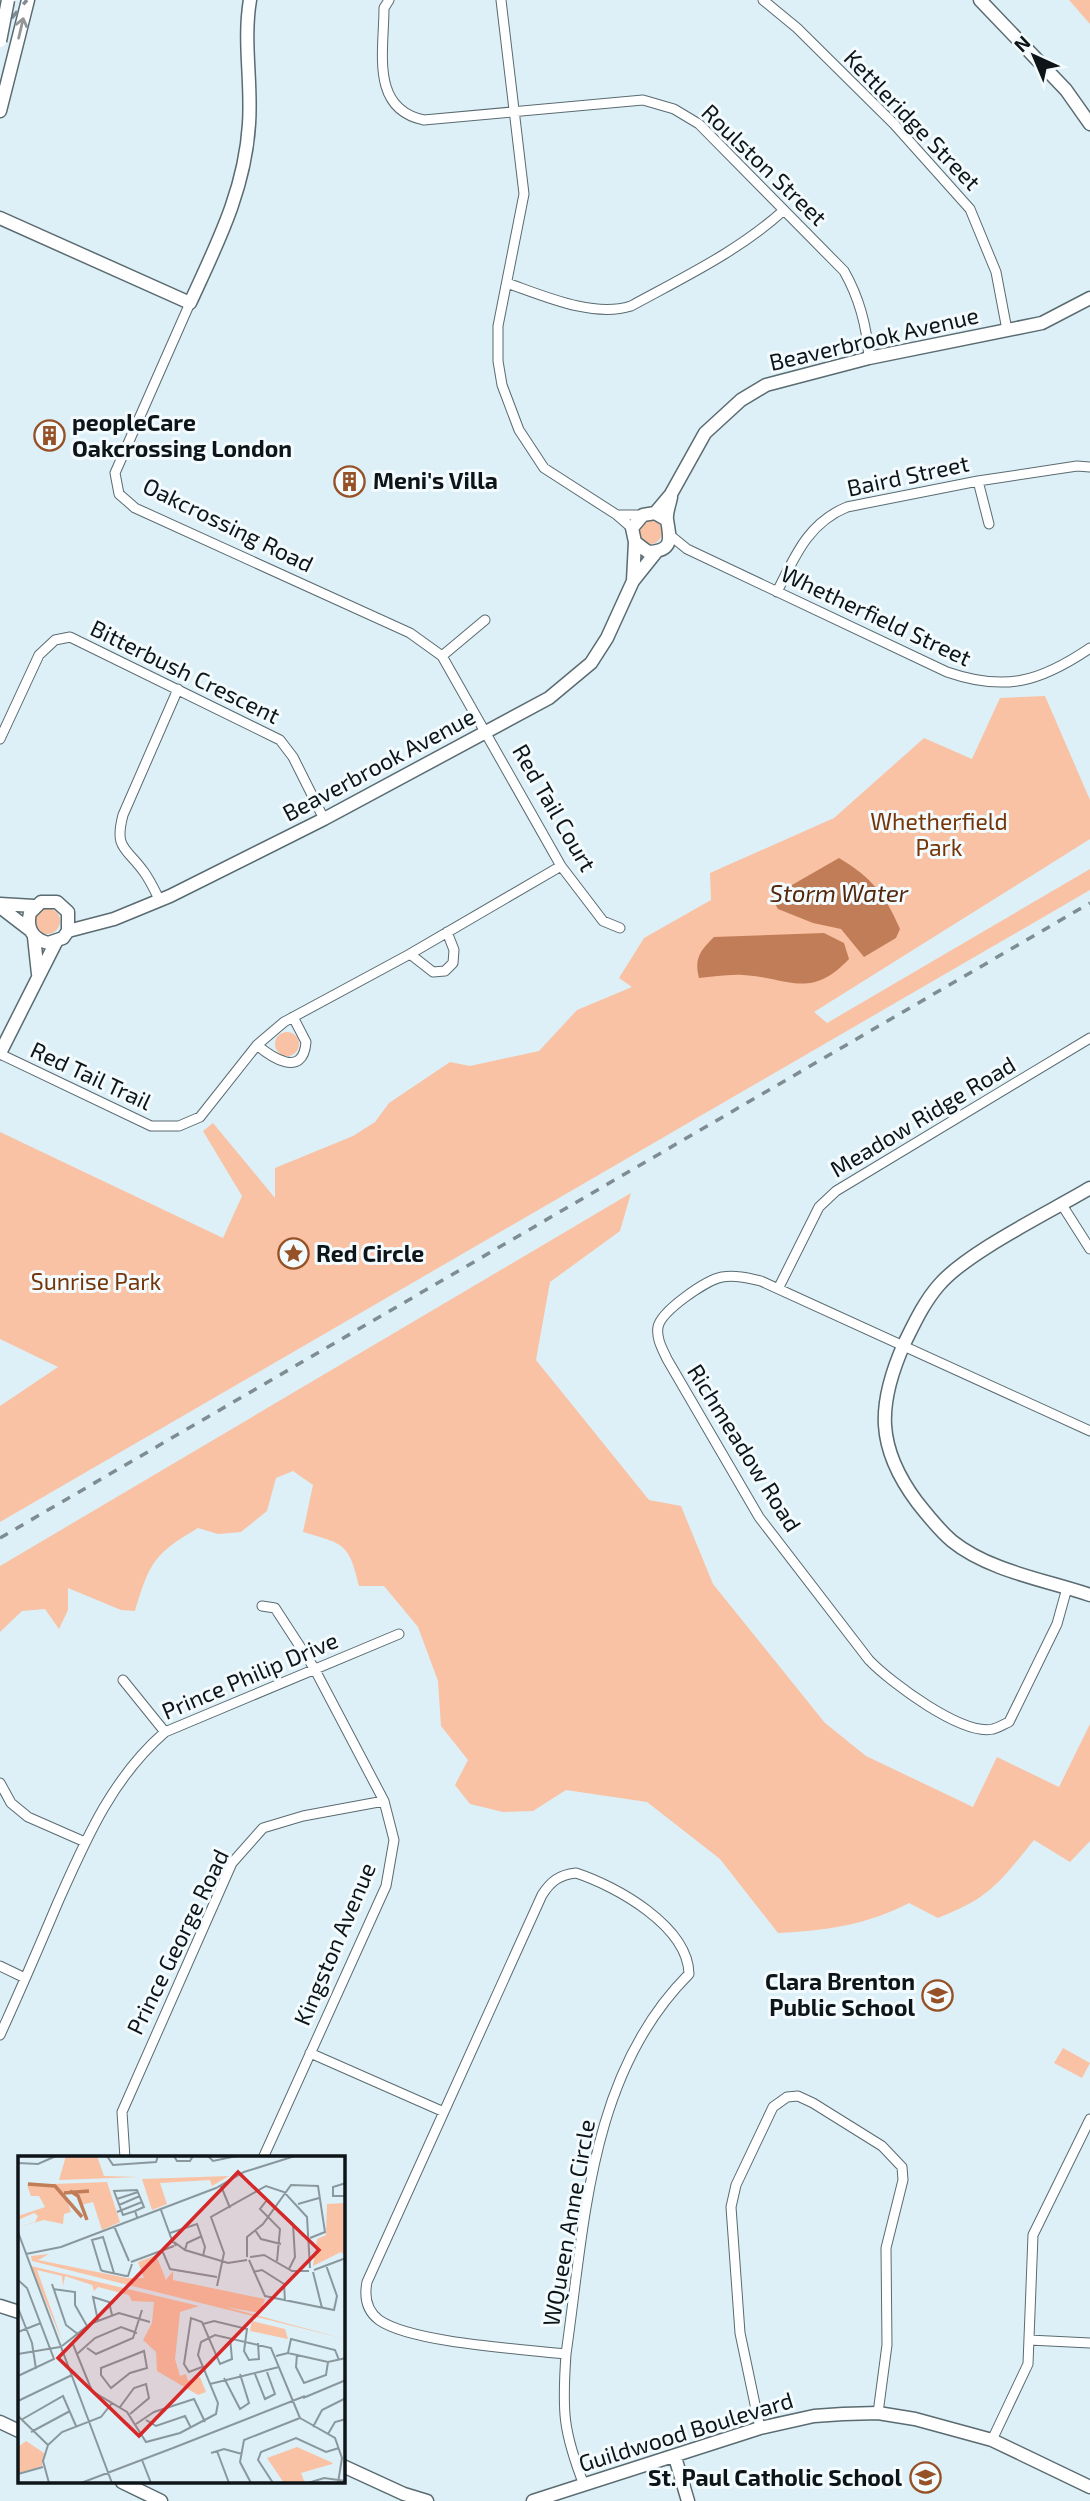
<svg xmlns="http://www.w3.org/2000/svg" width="1090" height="2501" viewBox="0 0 1090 2501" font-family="'Exo 2',sans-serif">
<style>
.green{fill:#f9c2a4}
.water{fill:#c07d57}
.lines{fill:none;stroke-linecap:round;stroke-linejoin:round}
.street-casing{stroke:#5a6b71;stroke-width:11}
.secondary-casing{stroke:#5a6b71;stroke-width:15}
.street{stroke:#fff;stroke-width:9}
.secondary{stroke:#fff;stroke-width:12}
.rail{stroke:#7f8c91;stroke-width:3.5;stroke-dasharray:9 9;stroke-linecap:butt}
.secondary-bridge-casing{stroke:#5a6b71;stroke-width:15;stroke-linecap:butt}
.secondary-bridge{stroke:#fff;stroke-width:12}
.oneway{stroke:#939697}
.labels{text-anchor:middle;stroke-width:6;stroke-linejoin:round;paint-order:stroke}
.street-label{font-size:23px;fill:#0e1518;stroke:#f3fbfe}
.poi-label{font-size:23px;font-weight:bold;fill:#0e1518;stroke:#f3fbfe;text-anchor:start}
.park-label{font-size:23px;fill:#753508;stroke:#f3fbfe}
.water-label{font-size:24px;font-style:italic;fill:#54270a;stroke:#f3fbfe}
.inset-river{fill:none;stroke:#c07d57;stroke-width:3.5}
.inset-road{fill:none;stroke:#8a989e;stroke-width:2}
.view{fill:#d62828;fill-opacity:0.15;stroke:#d62828;stroke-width:3.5}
.inset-edge{fill:none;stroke:#0e1518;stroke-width:3.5}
</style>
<rect width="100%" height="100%" fill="#ddf0f7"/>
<!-- green -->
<path class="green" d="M 1069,0 L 1090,0 L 1090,24 Z
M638 532a12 12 0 1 1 24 0a12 12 0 1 1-24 0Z
M 1045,696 L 1090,800 L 1090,839 L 814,1012 L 827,1023 L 1090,869 L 1090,890 L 0,1522 L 0,1406 L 58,1367 L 0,1339 L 0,1132 L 223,1238 L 242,1196 L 203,1131 L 213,1123 L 275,1198 L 275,1168 L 353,1136 L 375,1122 L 389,1103 L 450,1062 L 470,1066 L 539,1051 L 577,1010 L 632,987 L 619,978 L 644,938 L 711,900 L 710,873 L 834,818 L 924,738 L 972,759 L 1000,698 Z
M34 921a13 13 0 1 1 26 0a13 13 0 1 1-26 0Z
M275 1044a12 12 0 1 1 24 0a12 12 0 1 1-24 0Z
M 631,1193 L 620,1231 L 550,1282 L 536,1360 L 649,1500 L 681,1506 L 713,1584 L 825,1723 L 866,1756 L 973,1807 L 997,1757 L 1059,1787 L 1090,1724 L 1090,1841 L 1070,1862 L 1034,1840 C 1000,1882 990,1898 938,1918 L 909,1903 C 867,1925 824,1931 778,1933 L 720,1859 L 647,1802 L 566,1790 L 533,1811 L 503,1812 L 470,1804 L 455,1785 L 468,1760 L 441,1726 L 438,1681 L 418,1627 L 384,1586 L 359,1586 C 349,1542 343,1544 303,1532 L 313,1485 L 293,1471 L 276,1478 L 267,1511 L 241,1532 L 218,1534 L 198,1528 C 154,1554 150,1562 135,1611 L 121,1610 L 68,1588 L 68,1610 L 59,1629 L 45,1609 L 22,1611 L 0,1632 L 0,1566 Z
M 1063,2048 L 1090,2063 L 1082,2078 L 1054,2063 Z"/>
<!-- water -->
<path class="water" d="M 839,858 C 872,878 885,894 900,929 L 896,938 L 864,957 L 841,929 L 813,923 L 778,909 L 771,897 Z
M 824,933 L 844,943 L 849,959 C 810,1000 790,978 743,975 C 728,974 713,977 699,978 C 694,958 700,951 714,937 Z"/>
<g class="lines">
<defs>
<path id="street" d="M 389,0 L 384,8 C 384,51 370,109 424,120 L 643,100 L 674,109 L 699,124 L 844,271 C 860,299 867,326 869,358
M 501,0 L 524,194 L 498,326 L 498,361 L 502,385 L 519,430 L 544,468 L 617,515 L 632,528
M 763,0 L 797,28 L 894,124 L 970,209 L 996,272 L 1007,330
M 507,283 C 544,296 593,318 631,306 C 684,277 739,251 784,210
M 190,303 L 115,473 L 119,494 L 135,508 L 410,633 L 442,656 L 561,866 L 603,921 L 620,928
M 978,481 L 989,524
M 617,515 L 643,515
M 671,536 L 687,549 L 947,672 C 1005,692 1040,682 1090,648
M 777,592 C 795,556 808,523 847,507 L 978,481 L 1077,466 L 1090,467
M 442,656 L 485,620
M 0,739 L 39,655 L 55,640 L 70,637 L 280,740 L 293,757 L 324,819
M 160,901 C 155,891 150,880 144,872 C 126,847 114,849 123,815 L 178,689
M 410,954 L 433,972 L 445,971 L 453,963 L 454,950 L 447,932
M 257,1045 C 271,1057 303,1079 306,1042 L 293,1017
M 0,1054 L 151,1126 L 179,1126 L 200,1117 L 257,1045 L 284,1022 L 410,954 L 561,866
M 1062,1205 L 1090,1249
M 779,1287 L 819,1207 L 836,1191 L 1090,1038
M 1067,1588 L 1057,1624 L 1009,1722 C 1004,1724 998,1728 993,1729 C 962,1736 890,1682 869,1660 L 759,1517 L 667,1359 C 663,1350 656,1339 658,1327 C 661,1311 706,1280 722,1277 C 736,1275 748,1278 761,1281 L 1090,1431
M 262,1606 L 275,1608 L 314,1668 L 384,1801 L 394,1840 L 386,1886 L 263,2158
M 123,1680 L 165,1732
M 0,1783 L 11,1803 L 28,1817 L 85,1842
M 576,1873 C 616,1886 688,1926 689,1974 C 589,2074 585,2222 566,2354 C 522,2349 412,2343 379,2320 C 366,2310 364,2297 367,2282 L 542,1895 C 551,1881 559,1875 576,1873 Z
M 0,1966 L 25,1978
M 0,2035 C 20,1991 39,1947 58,1902 C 86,1839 112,1778 165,1732 L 399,1634
M 310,2053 L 444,2112
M 125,2158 L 122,2112 L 232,1863 L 263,1828 L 303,1816 L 384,1801
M 1029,2340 L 1090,2343
M 566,2354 C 562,2412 563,2431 584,2485
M 760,2428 L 740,2333 L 731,2207 L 736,2185 L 773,2107 L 787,2097 L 798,2096 L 813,2103 L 882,2146 L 902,2167 L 903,2180 L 886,2248 L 887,2345 L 878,2413
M 992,2440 L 1028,2364 L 1033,2235 L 1090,2119"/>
<path id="secondary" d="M 980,0 L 1066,90 L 1090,124
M 0,111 L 28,0
M 0,218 L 190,303 C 217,244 245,190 249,124 C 252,83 243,41 250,0
M 655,513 L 671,494 L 705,433 L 741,400 L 766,385 L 869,358 L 1042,323 L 1090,298
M 667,520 L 655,513 L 643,515 L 632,528 L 635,542 L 648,552 C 674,551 670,538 667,520 C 666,513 670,503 671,497
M 633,581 L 635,542
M 0,904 L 34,906
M 0,907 L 30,930
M 68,931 L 68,912 L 57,902 L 41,902 L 30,913 C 26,929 33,939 48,943 L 63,938 L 68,931 L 114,919 L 170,896 L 324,819 L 549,698 L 591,663 L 607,638 L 633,581 L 657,551
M 34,937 L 38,974
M 0,1053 L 56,942
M 1090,1188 C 1050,1212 967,1252 939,1285 C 924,1302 914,1324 904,1344 C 877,1405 876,1447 917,1502 C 928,1516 939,1530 952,1541 C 989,1571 1046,1580 1090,1595
M 0,2306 L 19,2312
M 0,2422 L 19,2431
M 675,2457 L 688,2501
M 343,2466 L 404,2494 L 427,2501
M 122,2482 L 161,2501
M 533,2501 L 760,2428 L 814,2416 L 843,2414 L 878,2413 L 915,2419 L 992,2440 L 1090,2487"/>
</defs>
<!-- street casing -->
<use href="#street" class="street-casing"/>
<!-- secondary casing -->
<use href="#secondary" class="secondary-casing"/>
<!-- street -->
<use href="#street" class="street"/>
<!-- secondary -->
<use href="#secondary" class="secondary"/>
<!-- rail -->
<path class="rail" d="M 0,32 L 27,0
M 0,1538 L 1090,903"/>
<defs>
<path id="secondary-bridge" d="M 0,41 L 8,0"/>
</defs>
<!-- secondary-bridge casing -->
<use href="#secondary-bridge" class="secondary-bridge-casing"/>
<!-- secondary-bridge -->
<use href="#secondary-bridge" class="secondary-bridge"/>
</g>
<!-- one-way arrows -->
<defs><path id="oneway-shaft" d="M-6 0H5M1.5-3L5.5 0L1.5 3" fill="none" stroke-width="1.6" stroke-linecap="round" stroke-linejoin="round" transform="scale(1.75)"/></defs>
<use class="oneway" href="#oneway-shaft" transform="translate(21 28) rotate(-77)"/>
<!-- icons -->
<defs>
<symbol id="building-ring" viewBox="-11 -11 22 22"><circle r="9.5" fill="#f3fbfe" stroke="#965127" stroke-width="1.5"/><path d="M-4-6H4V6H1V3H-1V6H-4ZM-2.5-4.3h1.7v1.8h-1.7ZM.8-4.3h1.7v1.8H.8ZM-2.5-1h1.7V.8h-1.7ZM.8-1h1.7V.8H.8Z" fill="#965127"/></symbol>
<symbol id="sight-ring" viewBox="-11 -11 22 22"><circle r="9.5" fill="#f3fbfe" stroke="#965127" stroke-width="1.5"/><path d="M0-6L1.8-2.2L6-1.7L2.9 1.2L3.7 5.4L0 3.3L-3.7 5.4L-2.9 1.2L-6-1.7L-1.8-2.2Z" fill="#965127"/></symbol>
<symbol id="school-ring" viewBox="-11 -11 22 22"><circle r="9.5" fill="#f3fbfe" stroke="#965127" stroke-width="1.5"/><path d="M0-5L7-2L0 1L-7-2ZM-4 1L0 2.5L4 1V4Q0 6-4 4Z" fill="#965127"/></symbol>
</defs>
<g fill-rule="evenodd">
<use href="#building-ring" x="32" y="418" width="35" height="35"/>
<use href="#building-ring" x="332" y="464" width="35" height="35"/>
<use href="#sight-ring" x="276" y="1236" width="35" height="35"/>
<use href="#school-ring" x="920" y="1978" width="35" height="35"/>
<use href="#school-ring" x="908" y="2460" width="35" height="35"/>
</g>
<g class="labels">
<!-- street labels -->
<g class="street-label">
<text transform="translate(912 120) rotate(46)" y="8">Kettleridge Street</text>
<text transform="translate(764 165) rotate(44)" y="8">Roulston Street</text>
<text transform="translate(874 339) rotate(-13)" y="8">Beaverbrook Avenue</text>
<text transform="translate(908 476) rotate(-12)" y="8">Baird Street</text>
<text transform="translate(228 525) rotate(26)" y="8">Oakcrossing Road</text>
<text transform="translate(876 616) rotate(25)" y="8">Whetherfield Street</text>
<text transform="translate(185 672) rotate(26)" y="8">Bitterbush Crescent</text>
<text transform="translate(379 765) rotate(-28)" y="8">Beaverbrook Avenue</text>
<text transform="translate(554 808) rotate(60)" y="8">Red Tail Court</text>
<text transform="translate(91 1076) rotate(25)" y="8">Red Tail Trail</text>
<text transform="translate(923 1117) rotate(-31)" y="8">Meadow Ridge Road</text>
<text transform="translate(744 1448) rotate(58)" y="8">Richmeadow Road</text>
<text transform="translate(250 1676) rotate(-23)" y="8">Prince Philip Drive</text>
<text transform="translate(178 1942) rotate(-64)" y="8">Prince George Road</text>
<text transform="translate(335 1944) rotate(-67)" y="8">Kingston Avenue</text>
<text transform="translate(569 2223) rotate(-80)" y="8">WQueen Anne Circle</text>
<text transform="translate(686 2432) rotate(-17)" y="8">Guildwood Boulevard</text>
</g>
<!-- poi labels -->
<g class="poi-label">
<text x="72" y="431">peopleCare<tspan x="72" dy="26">Oakcrossing London</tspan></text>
<text x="373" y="489">Meni's Villa</text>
<text x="316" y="1262">Red Circle</text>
<text x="915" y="1990" text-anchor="end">Clara Brenton<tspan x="915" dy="26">Public School</tspan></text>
<text x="902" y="2486" text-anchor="end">St. Paul Catholic School</text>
</g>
<!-- park labels -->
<g class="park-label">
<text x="939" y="830">Whetherfield<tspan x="939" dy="26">Park</tspan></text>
<text x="96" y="1290">Sunrise Park</text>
</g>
<!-- water labels -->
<g class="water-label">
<text x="839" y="902">Storm Water</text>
</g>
</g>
<!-- overview -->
<g transform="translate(18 2156)">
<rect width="327" height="327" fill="#ddf0f7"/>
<path d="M 48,0 L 79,0 L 86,20 L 120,21 L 41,24 ZM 211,20 L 194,30 L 192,24 L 142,27 L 149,48 L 134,54 L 124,23 ZM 89,26 L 102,66 L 84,74 L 75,46 L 63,49 L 60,40 L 50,36 L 47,38 L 53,56 L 46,58 L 45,68 L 26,64 L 0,71 L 17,66 L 20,60 L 16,57 L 0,64 L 0,60 L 27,51 L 21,40 L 13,40 L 9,29 ZM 327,47 L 327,100 L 323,96 L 295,110 L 299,83 L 308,79 L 309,48 ZM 31,98 L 20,104 L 109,122 L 126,122 L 120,106 L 138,99 L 148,124 L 155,115 L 155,124 L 247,143 L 242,157 L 208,151 L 327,183 L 14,105 L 13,100 ZM 13,110 L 181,150 L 162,156 L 157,203 L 162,220 L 168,218 L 170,225 L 182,221 L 188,236 L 180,239 L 139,215 L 138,196 L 125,184 L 134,167 L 136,146 L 114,145 L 111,139 L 80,131 L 76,135 L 74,129 L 47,120 L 45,130 L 44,120 L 19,114 L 45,187 ZM 234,165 L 267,173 L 270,183 L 232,175 ZM 8,285 L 26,297 L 24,310 L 1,317 L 0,291 ZM 279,291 L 315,307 L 314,308 L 283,317 L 287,327 L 266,327 L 249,302 Z" fill="#f9c2a4"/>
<path class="inset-river" d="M 10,28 L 37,30 L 64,61M 52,35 L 60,40 L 69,64M 46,37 L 71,35"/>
<path class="inset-road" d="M 89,0 L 95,9 L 138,6 L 140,0M 156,0 L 159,5 L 172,5 L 175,0M 190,0 L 195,5 L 219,0M 0,7 L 20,8 L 38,0M 328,27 L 315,31 L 315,40 L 328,40M 203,30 L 212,52M 99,43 L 120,36M 280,48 L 301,42M 101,49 L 122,40M 143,54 L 155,87M 117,55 L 126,51 L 119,34 L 96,35 L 105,59 L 117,55 L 119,61M 99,56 L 124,46M 96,70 L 111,105M 237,74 L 243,83 L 263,88M 0,76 L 94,327M 152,77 L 179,68 L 187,91 L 185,100M 158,90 L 156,86 L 167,94 L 210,107 L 229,104M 144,94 L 152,113 L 199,121M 167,94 L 169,87 L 184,80M 8,98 L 43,91 L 198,32 L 226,16 L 277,0M 229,101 L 229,81 L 245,68 L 273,29 L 300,30 L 307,76 L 292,82M 232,101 L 246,99 L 274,115 L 291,115M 231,104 L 247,140 L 316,154 L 319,140 L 308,109M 259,105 L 262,73 L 242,53 L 249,44 L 275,68 L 277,101 L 271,113M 113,106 L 156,90M 296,114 L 328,102M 235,116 L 244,114 L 266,128 L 267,145M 295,116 L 304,152M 96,117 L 85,81 L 74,84 L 83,114 L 85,115 L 108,120 L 110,120 L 114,108M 0,124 L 9,132 L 36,203 L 0,220M 34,128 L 48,169 L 61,179M 199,130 L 206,97 L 193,61 L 248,30 L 266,36 L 289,61 L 292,112M 35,133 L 57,136 L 57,149 L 69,170M 0,152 L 14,187 L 18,213M 80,165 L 75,141 L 91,146 L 94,159M 185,168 L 196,165 L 229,173 L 226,195 L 231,204 L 241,203 L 240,187M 0,176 L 23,167M 54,186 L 74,235 L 109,256 L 128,286 L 162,277 L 198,258 L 200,247 L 180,199 L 183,186 L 197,179 L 253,192 L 282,262M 44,190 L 72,168 L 101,157 L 132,166M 69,192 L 78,198 L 115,182 L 124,154M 126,195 L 129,212 L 112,217 L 93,232 L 83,219 L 83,212 ZM 270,197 L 273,183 L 317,194 L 321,204M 0,198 L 42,191M 59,198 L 77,182 L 103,171 L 119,177M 279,198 L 278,211 L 286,227 L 308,219 L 310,206M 258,200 L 270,197 L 310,206 L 328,202M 184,211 L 171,216 L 166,208 L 173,162 L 184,166 L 202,208 L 214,203 L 212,182M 237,218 L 247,243 L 257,238 L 249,216M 206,222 L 222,253 L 231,247 L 222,218M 192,228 L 261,211M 285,242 L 328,224M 0,245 L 54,219M 102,251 L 116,232 L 128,228 L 131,242 L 112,258M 0,260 L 30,289M 282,262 L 317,282 L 324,302 L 320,327M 3,264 L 45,240 L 58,270M 128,264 L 138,270 L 167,260 L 173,272M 118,268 L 136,256 L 176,243 L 187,266M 295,271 L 304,254 L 328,242M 13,276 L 52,255M 310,278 L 317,266 L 328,263M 155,292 L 287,240M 199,295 L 211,327M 193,297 L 206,293 L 224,298M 124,304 L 133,327M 0,318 L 25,311M 31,327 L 25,305 L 30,289 L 44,276 L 83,261 L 94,247M 63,327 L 155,292M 233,327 L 222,306 L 226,284 L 282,262M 255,327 L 240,304 L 243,296 L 278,282 L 308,296 L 321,292M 290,327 L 306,322 L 328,325"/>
<path class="view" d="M 220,16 L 301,94 L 121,280 L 40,202 Z"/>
<rect width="327" height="327" class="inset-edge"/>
</g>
<!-- north arrow -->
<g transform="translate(1034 56) rotate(316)" stroke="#f3fbfe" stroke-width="5" paint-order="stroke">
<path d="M0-5L12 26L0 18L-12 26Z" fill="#0e1518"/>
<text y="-10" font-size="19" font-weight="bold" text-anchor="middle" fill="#0e1518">N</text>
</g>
</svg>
